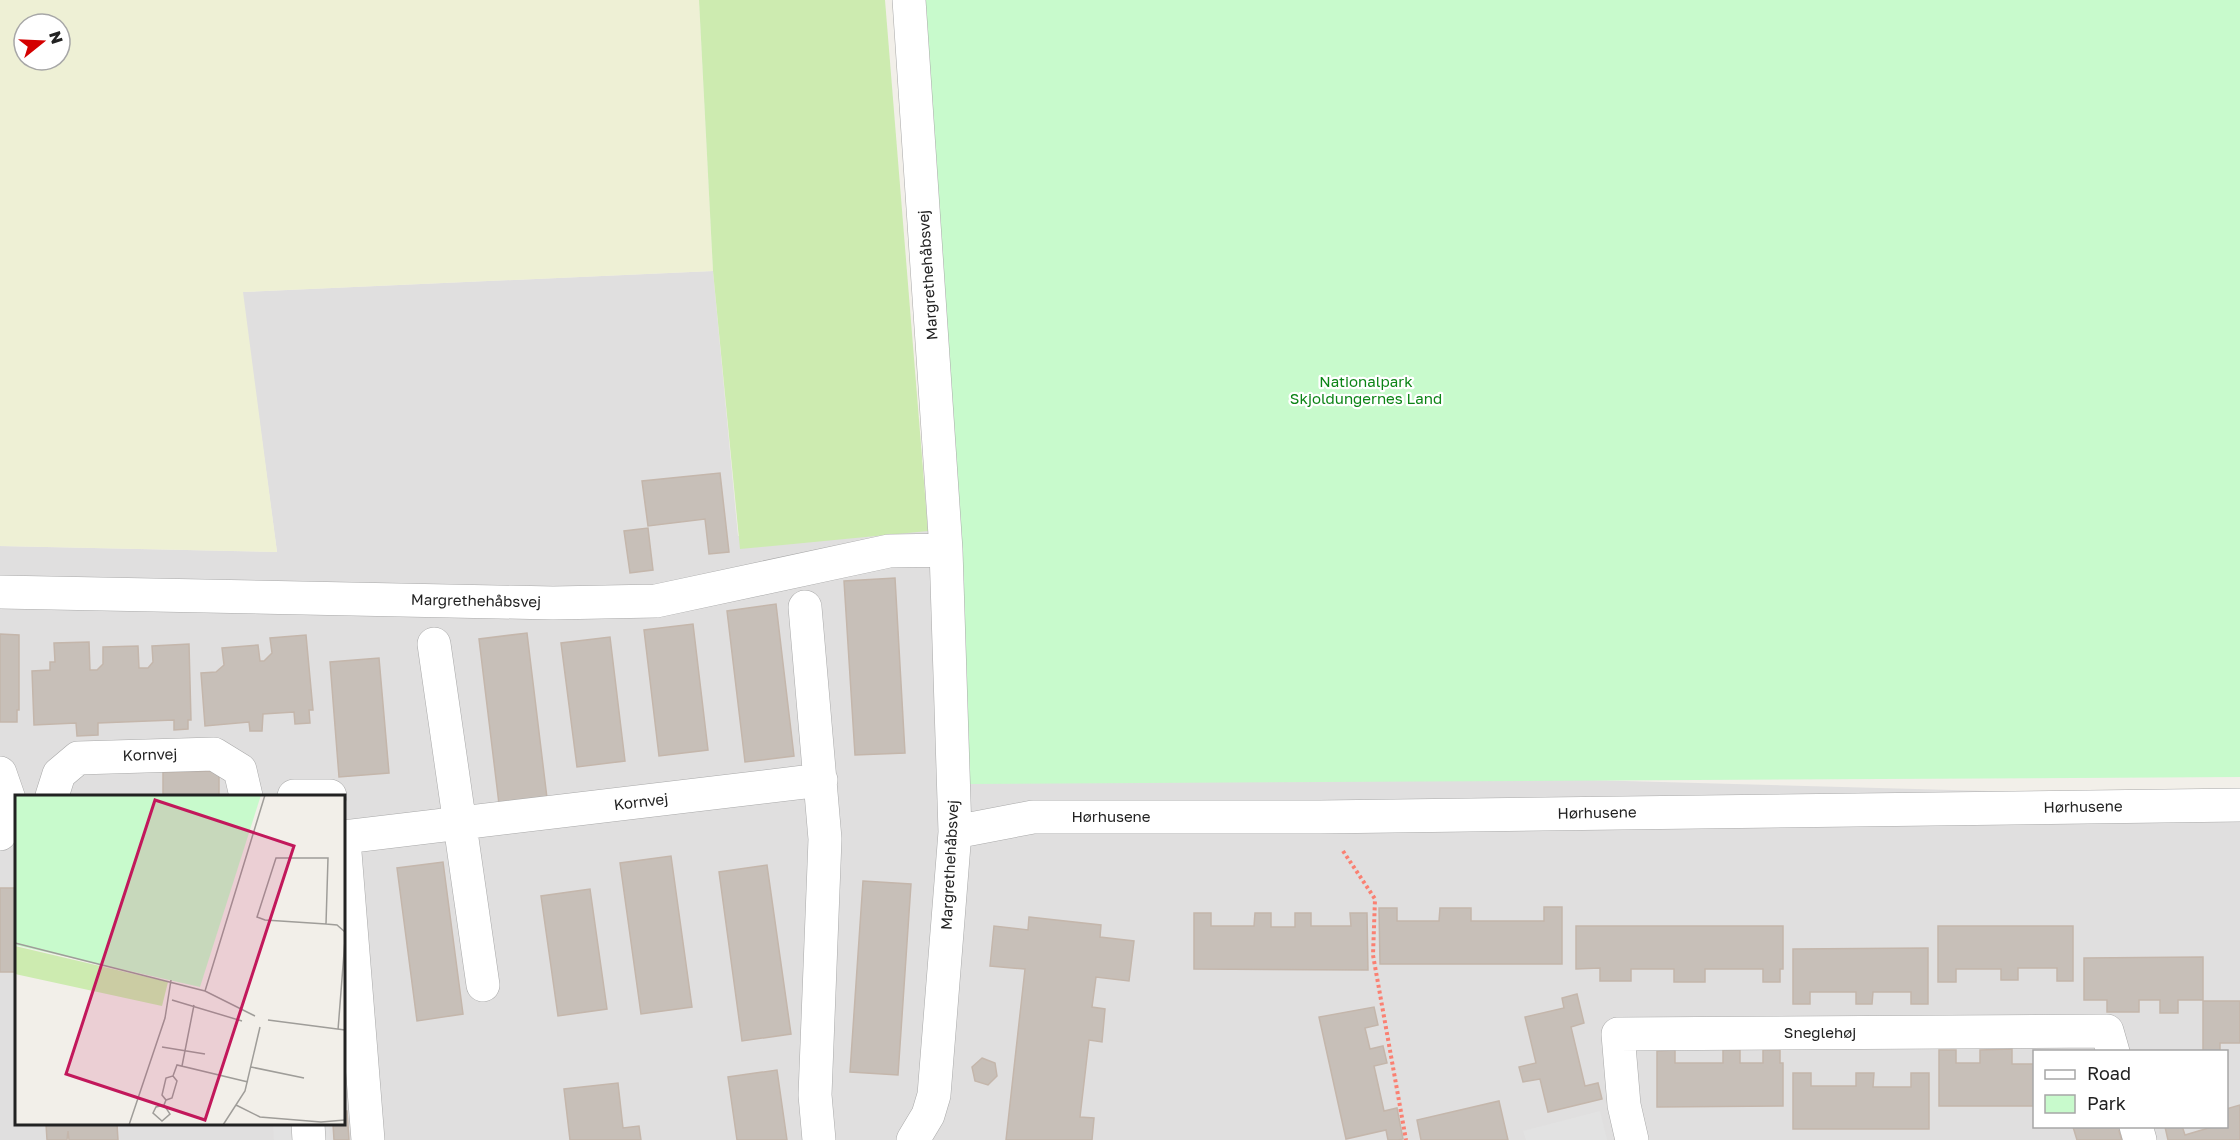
<svg xmlns="http://www.w3.org/2000/svg" width="2240" height="1140" viewBox="0 0 2240 1140" font-family="'Golos Text',sans-serif">
<style>
.residential{fill:#e0dfdf;fill-rule:evenodd}
.farmland{fill:#eef0d5;fill-rule:evenodd}
.grass{fill:#cdebb0}
.park{fill:#c8facc}
.parking{fill:#e2e2e2}
.building{fill:#c7bfb8;stroke:#c4b6ab;stroke-width:1.5}
.lines{fill:none;stroke-linecap:round;stroke-linejoin:round}
.minor-casing{stroke:#a9a9a9;stroke-width:34}
.path{stroke:#fa8072;stroke-width:4;stroke-dasharray:3 3;stroke-linecap:butt}
.minor{stroke:#fff;stroke-width:33}
.labels{text-anchor:middle;stroke-width:4.5;stroke-linejoin:round;paint-order:stroke}
.street-label{font-size:15px;fill:#222;stroke:#fff}
.park-label{font-size:15px;fill:#0c8416;stroke:#fff}
.inset-road{fill:none;stroke:#9f9d99;stroke-width:1.5}
.view{fill:#c2185b;fill-opacity:0.15;stroke:#c2185b;stroke-width:3}
.inset-edge{fill:none;stroke:#222;stroke-width:3}
</style>
<rect width="100%" height="100%" fill="#f2efe9"/>
<!-- residential -->
<path class="residential" d="M 713,271 L 738,536 L 997,528 L 1013,764 L 2240,798 L 2240,1140 L 0,1140 L 0,546 L 277,552 L 242,292 ZM 16,796 L 344,796 L 344,1124 L 16,1124 ZM 2034,1052 L 2226,1052 L 2226,1126 L 2034,1126 Z"/>
<!-- farmland -->
<path class="farmland" d="M 0,0 L 699,0 L 713,271 L 243,292 L 277,552 L 0,546 ZM 24,24 L 60,24 L 60,60 L 24,60 Z"/>
<!-- grass -->
<path class="grass" d="M 699,0 L 885,0 L 928,531 L 740,549 L 713,271 Z"/>
<!-- park -->
<path class="park" d="M 898,0 L 2240,0 L 2240,777 L 969,784 Z"/>
<!-- parking -->
<path class="parking" d="M 1600,1111 L 1607,1140 L 1526,1140 L 1523,1131 Z
M 273,1124 L 329,1124 L 330,1140 L 274,1140 Z"/>
<!-- building -->
<path class="building" d="M 720,473 L 729,552 L 709,554 L 705,519 L 648,526 L 642,481 Z
M 648,528 L 653,570 L 630,573 L 624,531 Z
M 895,578 L 905,753 L 855,755 L 844,581 Z
M 776,604 L 794,756 L 745,762 L 727,611 Z
M 693,624 L 708,750 L 659,756 L 644,630 Z
M 527,633 L 547,798 L 499,804 L 479,639 Z
M 0,634 L 19,635 L 19,710 L 17,710 L 17,722 L 0,722 Z
M 306,635 L 313,710 L 309,710 L 310,723 L 295,724 L 294,712 L 263,714 L 262,731 L 250,731 L 249,722 L 205,726 L 201,673 L 216,672 L 224,665 L 222,648 L 258,645 L 260,661 L 264,661 L 272,653 L 270,638 Z
M 610,637 L 625,761 L 577,767 L 561,643 Z
M 89,642 L 90,670 L 97,670 L 103,664 L 103,647 L 138,646 L 139,668 L 148,668 L 153,662 L 152,646 L 189,644 L 191,720 L 188,720 L 188,729 L 174,730 L 174,720 L 98,723 L 98,735 L 77,736 L 76,723 L 34,725 L 32,671 L 50,670 L 50,662 L 55,662 L 54,643 Z
M 379,658 L 389,773 L 339,777 L 330,662 Z
M 219,771 L 219,796 L 163,796 L 163,772 Z
M 671,856 L 692,1007 L 641,1014 L 620,863 Z
M 443,862 L 463,1014 L 417,1021 L 397,868 Z
M 767,865 L 791,1034 L 742,1041 L 719,872 Z
M 863,881 L 911,884 L 898,1075 L 850,1072 Z
M 0,888 L 16,888 L 16,972 L 0,972 Z
M 590,889 L 607,1009 L 558,1016 L 541,896 Z
M 1544,907 L 1562,907 L 1562,964 L 1380,964 L 1379,908 L 1397,908 L 1397,921 L 1439,921 L 1440,908 L 1471,908 L 1471,921 L 1544,921 Z
M 1194,913 L 1211,913 L 1211,926 L 1254,926 L 1255,913 L 1271,913 L 1271,927 L 1295,927 L 1295,913 L 1311,913 L 1311,926 L 1351,926 L 1350,913 L 1367,913 L 1368,970 L 1194,969 Z
M 1029,917 L 1101,925 L 1100,937 L 1134,941 L 1129,981 L 1096,977 L 1092,1007 L 1105,1009 L 1102,1042 L 1089,1040 L 1080,1117 L 1094,1118 L 1092,1140 L 1006,1140 L 1025,969 L 990,966 L 994,926 L 1028,930 Z
M 1576,926 L 1783,926 L 1783,969 L 1780,969 L 1780,982 L 1763,982 L 1763,969 L 1705,969 L 1705,982 L 1674,982 L 1674,969 L 1631,969 L 1631,981 L 1600,981 L 1600,968 L 1576,969 Z
M 1938,926 L 2073,926 L 2073,981 L 2057,981 L 2057,968 L 2018,968 L 2018,980 L 2001,980 L 2001,969 L 1956,969 L 1956,982 L 1938,982 Z
M 1928,948 L 1928,1004 L 1911,1004 L 1911,992 L 1873,992 L 1872,1004 L 1856,1004 L 1856,992 L 1810,992 L 1810,1004 L 1793,1004 L 1793,949 Z
M 2203,957 L 2203,1001 L 2240,1001 L 2240,1043 L 2220,1043 L 2220,1052 L 2203,1052 L 2203,1000 L 2178,1000 L 2178,1013 L 2160,1013 L 2160,1000 L 2139,1000 L 2139,1012 L 2107,1012 L 2107,1000 L 2084,1000 L 2084,958 Z
M 1577,994 L 1584,1023 L 1571,1027 L 1585,1086 L 1598,1083 L 1602,1099 L 1548,1112 L 1540,1079 L 1523,1082 L 1519,1067 L 1536,1063 L 1525,1017 L 1564,1008 L 1562,998 Z
M 1374,1007 L 1378,1025 L 1365,1028 L 1370,1049 L 1383,1046 L 1387,1063 L 1374,1066 L 1384,1111 L 1397,1108 L 1403,1139 L 1398,1140 L 1388,1140 L 1386,1130 L 1346,1139 L 1319,1017 Z
M 2012,1049 L 2012,1064 L 2034,1064 L 2034,1106 L 1939,1106 L 1939,1050 L 1956,1050 L 1956,1063 L 1980,1063 L 1980,1050 Z
M 1675,1050 L 1675,1063 L 1723,1063 L 1723,1050 L 1740,1050 L 1740,1063 L 1763,1063 L 1763,1050 L 1780,1050 L 1780,1063 L 1783,1063 L 1783,1106 L 1657,1107 L 1657,1051 Z
M 982,1058 L 995,1063 L 997,1076 L 988,1085 L 975,1081 L 972,1067 Z
M 777,1070 L 787,1140 L 737,1140 L 728,1077 Z
M 1793,1073 L 1811,1073 L 1811,1086 L 1856,1086 L 1856,1073 L 1874,1073 L 1873,1087 L 1911,1087 L 1911,1073 L 1929,1073 L 1929,1129 L 1793,1129 Z
M 618,1083 L 623,1128 L 639,1126 L 641,1140 L 570,1140 L 564,1089 Z
M 1499,1101 L 1508,1140 L 1421,1140 L 1417,1120 Z
M 2240,1105 L 2240,1140 L 2168,1140 L 2165,1127 L 2167,1126 L 2182,1126 L 2185,1135 L 2215,1126 L 2226,1126 L 2226,1109 Z
M 344,1111 L 347,1111 L 349,1140 L 334,1140 L 333,1124 L 344,1124 Z
M 46,1124 L 117,1124 L 118,1140 L 69,1140 L 68,1131 L 67,1140 L 47,1140 Z
M 2073,1127 L 2076,1126 L 2132,1127 L 2119,1131 L 2122,1140 L 2077,1140 Z"/>
<g class="lines">
<defs>
<path id="minor" d="M 909,0 L 946,550 L 955,832 L 934,1095 L 928,1115 L 913,1140
M 0,592 L 553,603 L 656,601 L 889,551 L 946,550
M 805,607 L 825,839 L 815,1095 L 819,1140
M 434,644 L 483,985
M 0,773 L 9,799 L 0,834
M 52,796 L 59,774 L 78,758 L 214,754 L 240,770 L 246,796
M 294,796 L 330,796
M 955,832 L 1033,817 L 1320,817 L 2240,805
M 344,837 L 821,780
M 344,840 L 368,1140
M 308,1124 L 309,1140
M 2136,1126 L 2140,1140
M 1632,1140 L 1624,1105 L 1618,1034 L 2107,1031 L 2113,1052"/>
</defs>
<!-- minor casing -->
<use href="#minor" class="minor-casing"/>
<!-- path -->
<path class="path" d="M 1343,851 L 1375,899 L 1373,955 L 1406,1140"/>
<!-- minor -->
<use href="#minor" class="minor"/>
</g>
<g class="labels">
<!-- street labels -->
<g class="street-label">
<text transform="translate(928 275) rotate(-94)" y="5">Margrethehåbsvej</text>
<text transform="translate(476 601) rotate(1)" y="5">Margrethehåbsvej</text>
<text transform="translate(150 755) rotate(-2)" y="5">Kornvej</text>
<text transform="translate(641 802) rotate(-7)" y="5">Kornvej</text>
<text transform="translate(2083 807) rotate(-1)" y="5">Hørhusene</text>
<text transform="translate(1597 813) rotate(-1)" y="5">Hørhusene</text>
<text x="1111" y="822">Hørhusene</text>
<text transform="translate(950 865) rotate(-87)" y="5">Margrethehåbsvej</text>
<text x="1820" y="1038">Sneglehøj</text>
</g>
<!-- park labels -->
<g class="park-label">
<text x="1366" y="387">Nationalpark<tspan x="1366" dy="17">Skjoldungernes Land</tspan></text>
</g>
</g>
<!-- overview -->
<g transform="translate(15 795)">
<rect width="330" height="330" fill="#f2efe9"/>
<path d="M 0,151 L 153,187 L 147,211 L 0,179 Z" fill="#cdebb0"/>
<path d="M 0,0 L 246,0 L 185,192 L 0,150 Z" fill="#c8facc"/>
<path class="inset-road" d="M 311,129 L 313,63 L 261,63 L 242,122 L 250,125 L 311,129 L 322,130 L 330,137M 0,148 L 190,196 L 240,221M 190,196 L 250,0M 157,205 L 227,226M 253,225 L 330,235M 323,235 L 330,145M 147,252 L 190,259M 167,271 L 179,210M 236,272 L 289,283M 158,281 L 162,286 L 157,303 L 151,305 L 147,300 L 151,283 L 158,281 L 162,270 L 233,287M 149,310 L 141,312 L 138,318 L 147,326 L 155,319 L 149,310 L 151,305M 221,310 L 245,322 L 306,327 L 330,325M 114,330 L 150,223 L 156,185M 208,330 L 230,296 L 245,232"/>
<path class="view" d="M 140,5 L 279,51 L 190,325 L 51,279 Z"/>
<rect width="330" height="330" class="inset-edge"/>
</g>
<!-- legend -->
<rect x="2033" y="1050" width="195" height="78" fill="#ffffff" stroke="#a7a7a7" stroke-width="1.5"/>
<rect x="2045" y="1070" width="30" height="9" fill="#ffffff" stroke="#a7a7a7" stroke-width="1.5"/>
<text x="2087" y="1080" font-size="18" fill="#222222">Road</text>
<rect x="2045" y="1095" width="30" height="18" fill="#c8facc" stroke="#a7a7a7" stroke-width="1.5"/>
<text x="2087" y="1110" font-size="18" fill="#222222">Park</text>
<!-- north arrow -->
<g transform="translate(42 42) rotate(72)"><circle r="28" fill="#ffffff" stroke="#a7a7a7" stroke-width="1.5"/>
<path d="M0-4.5L10 22L0 15L-10 22Z" fill="#d40000"/>
<text y="-9" font-size="16" font-weight="bold" text-anchor="middle" fill="#222222">N</text>
</g>
</svg>
